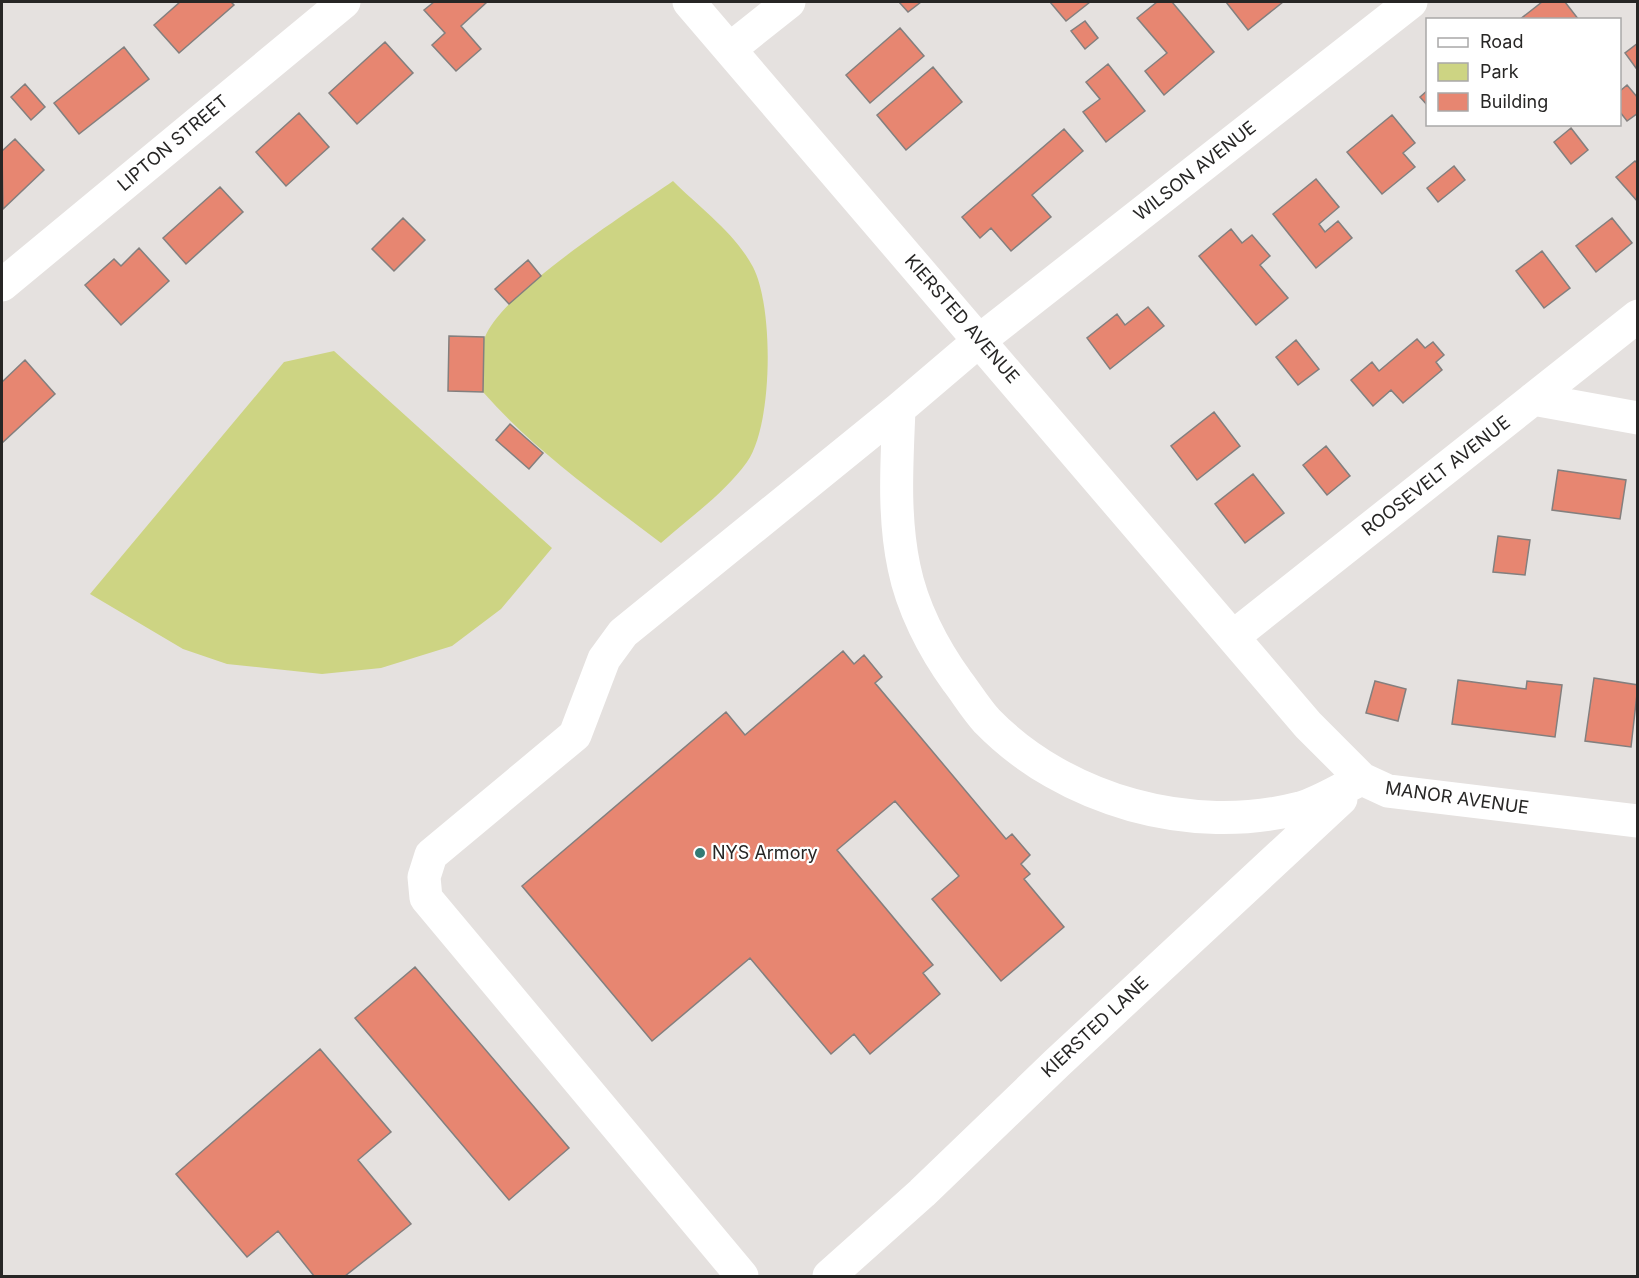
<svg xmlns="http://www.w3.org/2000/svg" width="1639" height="1278" viewBox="0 0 1639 1278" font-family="Inter,sans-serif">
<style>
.green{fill:#cdd483}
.building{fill:#e78671;stroke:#837f7e;stroke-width:1.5}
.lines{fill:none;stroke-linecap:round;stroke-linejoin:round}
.minor{stroke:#fff;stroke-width:33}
.poi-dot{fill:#337b74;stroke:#fff;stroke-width:2}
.labels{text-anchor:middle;stroke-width:4.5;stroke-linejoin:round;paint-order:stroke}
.street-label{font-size:18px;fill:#272625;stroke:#fff}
.poi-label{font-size:18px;fill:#272625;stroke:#fff;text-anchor:start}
</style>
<rect width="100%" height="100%" fill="#e5e1df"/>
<!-- green -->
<path class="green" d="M 673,181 C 700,208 735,233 753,267 C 774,307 773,426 747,462 C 724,494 690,517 661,543 C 598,495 535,451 483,392 C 483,378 480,348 485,337 C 503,291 629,212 673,181 Z
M 334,351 L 552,548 L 501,609 L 452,646 L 381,668 L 322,674 L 227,664 L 183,649 L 90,594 L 284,362 Z"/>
<!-- building -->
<path class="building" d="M 180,2 L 231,2 L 234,5 L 179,53 L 154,25 Z
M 434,2 L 487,2 L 461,26 L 481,49 L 456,71 L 432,45 L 445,33 L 424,10 Z
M 899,2 L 921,2 L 908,12 Z
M 1050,2 L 1090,2 L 1066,21 Z
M 1157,2 L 1172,2 L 1214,52 L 1164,95 L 1145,71 L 1167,53 L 1137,18 Z
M 1226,2 L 1283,2 L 1248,30 Z
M 1542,2 L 1565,2 L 1579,20 L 1519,20 Z
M 1085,21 L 1098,38 L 1085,49 L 1071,31 Z
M 900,28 L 924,56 L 870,103 L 846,75 Z
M 385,42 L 413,73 L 357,124 L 329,93 Z
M 1638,43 L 1638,67 L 1636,68 L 1625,53 Z
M 124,47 L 149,79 L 79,134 L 54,103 Z
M 1108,64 L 1145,111 L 1106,142 L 1083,112 L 1100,99 L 1086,82 Z
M 933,67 L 962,102 L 906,150 L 877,115 Z
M 25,84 L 45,107 L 31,120 L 11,97 Z
M 1627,85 L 1638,98 L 1638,113 L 1627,121 L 1620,112 L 1620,91 Z
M 1428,90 L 1428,106 L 1420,97 Z
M 299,113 L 329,147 L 286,186 L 256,152 Z
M 1392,115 L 1415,143 L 1403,153 L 1415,167 L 1382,194 L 1347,152 Z
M 1571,128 L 1588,150 L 1571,164 L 1554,142 Z
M 1064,129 L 1083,151 L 1032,195 L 1051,217 L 1011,251 L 991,228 L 980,238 L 962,217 Z
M 15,139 L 44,170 L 3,209 L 2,151 Z
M 1635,161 L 1638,164 L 1638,202 L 1616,177 Z
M 1454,166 L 1465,180 L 1438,202 L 1427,188 Z
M 1316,179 L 1339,207 L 1319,224 L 1325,232 L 1338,221 L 1352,238 L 1316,268 L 1273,214 Z
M 220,187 L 243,212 L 186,264 L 163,238 Z
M 403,218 L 425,240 L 394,271 L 372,249 Z
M 1612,218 L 1632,243 L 1596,272 L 1576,246 Z
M 1231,229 L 1242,243 L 1252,235 L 1270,256 L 1260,265 L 1288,298 L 1256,325 L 1199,256 Z
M 139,248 L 169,281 L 121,325 L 85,285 L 114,259 L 121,266 Z
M 1542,251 L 1570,288 L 1544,308 L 1516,271 Z
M 528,260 L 541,276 L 509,304 L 495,289 Z
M 1148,307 L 1164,326 L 1110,369 L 1087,338 L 1117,314 L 1125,325 Z
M 449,336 L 484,337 L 483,392 L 448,391 Z
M 1417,339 L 1425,348 L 1433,342 L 1444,355 L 1436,362 L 1442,370 L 1403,403 L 1391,390 L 1373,406 L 1351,380 L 1372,362 L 1379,371 Z
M 1296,340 L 1319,369 L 1298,385 L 1276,357 Z
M 25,360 L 55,394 L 2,443 L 2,382 Z
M 1214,412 L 1240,446 L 1197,480 L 1171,446 Z
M 510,424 L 543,453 L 529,469 L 496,440 Z
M 1326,446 L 1350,476 L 1327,495 L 1303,465 Z
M 1558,470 L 1626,480 L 1620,519 L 1552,510 Z
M 1253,474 L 1284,513 L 1245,543 L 1215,504 Z
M 1498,536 L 1530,540 L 1525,575 L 1493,572 Z
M 843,651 L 854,664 L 864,655 L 882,677 L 875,683 L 1006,839 L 1012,834 L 1030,855 L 1021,864 L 1030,874 L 1024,879 L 1064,927 L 1001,981 L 932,899 L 959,876 L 895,801 L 837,850 L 933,965 L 923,973 L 940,994 L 870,1054 L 854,1034 L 831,1054 L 750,958 L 652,1041 L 522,886 L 726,712 L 745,735 Z
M 1594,678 L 1638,685 L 1631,747 L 1585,741 Z
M 1458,680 L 1526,689 L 1527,681 L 1562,685 L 1555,737 L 1452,724 Z
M 1375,681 L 1406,689 L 1398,721 L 1366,713 Z
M 415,967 L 569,1148 L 509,1200 L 355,1018 Z
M 320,1049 L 391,1132 L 358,1160 L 411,1224 L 345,1276 L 314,1276 L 278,1231 L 247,1257 L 176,1174 Z"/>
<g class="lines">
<!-- minor -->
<path class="minor" d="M 689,2 L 1308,725 L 1362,779 L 1388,791 L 1638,821
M 730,49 L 789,2
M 2,285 L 344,2
M 1533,399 L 1638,418
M 1234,636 L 1638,316
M 1362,779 C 1342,788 1321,802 1300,808 C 1192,836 1065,801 987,721 C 976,709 967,694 957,681 C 933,648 912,607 904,567 C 893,515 897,461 899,409 L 980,340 L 1411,2
M 742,1276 L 426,898 L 424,877 L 431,855 L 575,735 L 604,659 L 623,633 L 899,409
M 829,1276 L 922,1193 L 1057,1063 L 1341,799"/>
</g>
<!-- markers -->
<circle class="poi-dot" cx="700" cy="853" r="6"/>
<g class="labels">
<!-- street labels -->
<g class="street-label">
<text transform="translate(173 143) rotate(-40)" y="6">LIPTON STREET</text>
<text transform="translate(1195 171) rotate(-38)" y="6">WILSON AVENUE</text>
<text transform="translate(962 319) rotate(49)" y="6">KIERSTED AVENUE</text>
<text transform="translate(1436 476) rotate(-38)" y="6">ROOSEVELT AVENUE</text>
<text transform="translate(1457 798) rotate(8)" y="6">MANOR AVENUE</text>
<text transform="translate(1095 1027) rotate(-43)" y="6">KIERSTED LANE</text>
</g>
<!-- poi labels -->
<g class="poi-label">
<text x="712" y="859">NYS Armory</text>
</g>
</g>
<!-- border -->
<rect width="1639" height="1278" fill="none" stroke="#272625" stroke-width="6"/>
<!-- legend -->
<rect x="1426" y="18" width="195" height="108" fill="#ffffff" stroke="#a9a8a8" stroke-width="1.5"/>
<rect x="1438" y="38" width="30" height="9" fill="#ffffff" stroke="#a9a8a8" stroke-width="1.5"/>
<text x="1480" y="48" font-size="18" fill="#272625">Road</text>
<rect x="1438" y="63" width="30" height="18" fill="#cdd483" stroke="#a9a8a8" stroke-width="1.5"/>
<text x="1480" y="78" font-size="18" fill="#272625">Park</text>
<rect x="1438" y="93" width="30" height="18" fill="#e78671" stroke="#a9a8a8" stroke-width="1.5"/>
<text x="1480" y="108" font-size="18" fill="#272625">Building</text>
</svg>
